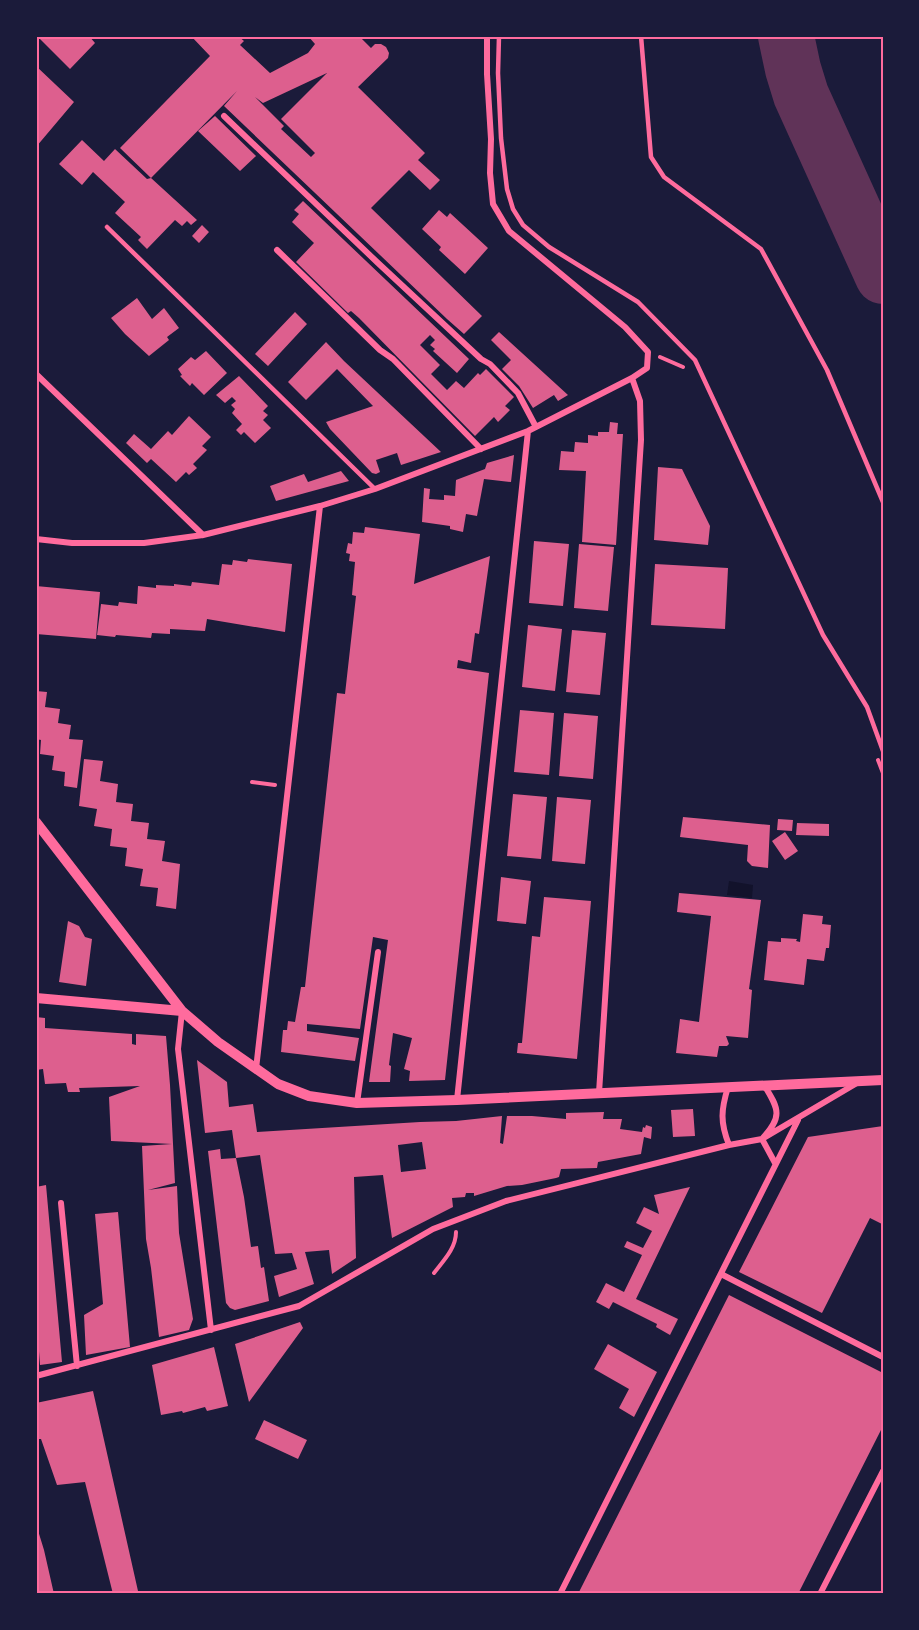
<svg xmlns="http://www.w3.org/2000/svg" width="919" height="1630" viewBox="0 0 919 1630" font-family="'Noto Sans',sans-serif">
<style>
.water{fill:#12122b}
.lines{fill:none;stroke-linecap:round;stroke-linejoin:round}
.taxiway{stroke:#603358;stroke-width:56}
.building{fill:#dd5f8e;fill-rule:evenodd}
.path{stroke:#ff6b9d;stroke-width:4}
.service{stroke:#ff6b9d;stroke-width:4.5}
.minor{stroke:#ff6b9d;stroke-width:6}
.tertiary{stroke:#ff6b9d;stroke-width:10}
.neatline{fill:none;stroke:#ff6b9d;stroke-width:2}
</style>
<rect width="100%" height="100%" fill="#1b1b3a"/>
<!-- water -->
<path class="water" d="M 729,881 L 753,885 L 752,898 L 727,895 Z"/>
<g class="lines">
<!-- taxiway -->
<path class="taxiway" d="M 786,36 L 793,69 L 801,95 L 883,276"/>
</g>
<!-- building -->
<path class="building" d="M 37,36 L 89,36 L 95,43 L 70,69 Z
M 191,36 L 238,36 L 244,41 L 240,45 L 270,73 L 308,53 L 315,44 L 308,36 L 359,36 L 371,48 L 375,44 L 381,44 L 386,47 L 389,53 L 388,58 L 358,87 L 425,153 L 418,160 L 440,180 L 430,190 L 409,170 L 371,208 L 482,316 L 464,334 L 447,319 L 224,106 L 237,91 L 151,178 L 197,220 L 191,225 L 187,221 L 182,226 L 175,220 L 147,249 L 138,240 L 141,237 L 115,213 L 125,202 L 93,172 L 82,185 L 59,164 L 82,140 L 104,161 L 115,149 L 147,179 L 151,178 L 120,148 L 210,56 ZM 327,73 L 281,119 L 315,153 L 311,157 L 281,129 L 284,126 L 255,97 L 263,103 Z
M 36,66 L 74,102 L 36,147 Z
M 215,116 L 256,156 L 240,171 L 198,131 Z
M 303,201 L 469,359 L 457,373 L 433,351 L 435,349 L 430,345 L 435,340 L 430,335 L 420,345 L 440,365 L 431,374 L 447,390 L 456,381 L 464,388 L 478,373 L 480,375 L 486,369 L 514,397 L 505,406 L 510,410 L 498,422 L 494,417 L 475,436 L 359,318 L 351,311 L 348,313 L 296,262 L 314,243 L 292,222 L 299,214 L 294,210 Z
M 439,210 L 447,217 L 450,213 L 488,248 L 465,274 L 439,250 L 441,247 L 422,229 Z
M 202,225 L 209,232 L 199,243 L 192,236 Z
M 137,298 L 152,319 L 164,308 L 179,328 L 167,337 L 169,340 L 149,356 L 125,334 L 111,318 Z
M 295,312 L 307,324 L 268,366 L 255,354 Z
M 499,332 L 568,395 L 558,401 L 554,395 L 533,408 L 519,386 L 502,369 L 511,360 L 491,340 Z
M 326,342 L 344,361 L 441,452 L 401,465 L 397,453 L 376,460 L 380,472 L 376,474 L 372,473 L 330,429 L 326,422 L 373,406 L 337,369 L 306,400 L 288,382 Z
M 206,351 L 227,373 L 204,395 L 192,383 L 190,386 L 180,376 L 182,375 L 178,369 L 191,357 L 195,360 Z
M 239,376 L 268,406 L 263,411 L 268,415 L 263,420 L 271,428 L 255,443 L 244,432 L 241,435 L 236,430 L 242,424 L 232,413 L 235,409 L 231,405 L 236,401 L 232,397 L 225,403 L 216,395 Z
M 189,416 L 211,437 L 202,446 L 207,450 L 193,464 L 197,468 L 189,475 L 186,472 L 176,482 L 151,459 L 147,463 L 126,443 L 134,434 L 151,449 L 168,431 L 172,435 Z
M 610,422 L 618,423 L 617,434 L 623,434 L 616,545 L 582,542 L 586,471 L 559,470 L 561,451 L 574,452 L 575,442 L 588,443 L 588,435 L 598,436 L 598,432 L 609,432 Z
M 514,455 L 511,482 L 484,479 L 477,516 L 466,514 L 463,532 L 450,529 L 450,526 L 422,522 L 424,488 L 430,489 L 429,499 L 444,500 L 444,495 L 455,496 L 456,480 L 485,469 L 487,463 Z
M 658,467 L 682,469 L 710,526 L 708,545 L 654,540 Z
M 341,471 L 349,481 L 276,501 L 270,486 L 304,474 L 308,482 Z
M 365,527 L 420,534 L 414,584 L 490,556 L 479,634 L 475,633 L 471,663 L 458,660 L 457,668 L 489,673 L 445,1080 L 409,1081 L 410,1071 L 404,1069 L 412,1038 L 393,1033 L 389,1065 L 391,1066 L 390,1082 L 369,1082 L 388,940 L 373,937 L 360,1029 L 307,1024 L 307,1031 L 359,1038 L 355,1061 L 281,1052 L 283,1030 L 287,1030 L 288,1021 L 295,1022 L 301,987 L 305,987 L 337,693 L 345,694 L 356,596 L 352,595 L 355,562 L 349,561 L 350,554 L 346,553 L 348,543 L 352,544 L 353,532 L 364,533 Z
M 534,541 L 569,544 L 563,606 L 529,603 Z
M 579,544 L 614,547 L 608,611 L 574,608 Z
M 248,559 L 292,564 L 285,632 L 207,619 L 205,631 L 170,629 L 170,634 L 152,633 L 151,638 L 116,635 L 115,637 L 97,635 L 101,604 L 118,606 L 119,602 L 137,604 L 138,586 L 156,588 L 156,585 L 174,586 L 174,584 L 191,586 L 192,582 L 219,585 L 222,564 L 232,565 L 233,560 L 247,562 Z
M 655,564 L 728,568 L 725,629 L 651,625 Z
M 36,586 L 100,592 L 96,639 L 36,634 Z
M 528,625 L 562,629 L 555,691 L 522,687 Z
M 572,630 L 606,633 L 600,695 L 566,692 Z
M 36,691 L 47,692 L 45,707 L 60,709 L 58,723 L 71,725 L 69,739 L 83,740 L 77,788 L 64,786 L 65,772 L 52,770 L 54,756 L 40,754 L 41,740 L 36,739 Z
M 520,710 L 554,713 L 549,775 L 514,772 Z
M 564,713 L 598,716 L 593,779 L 559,776 Z
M 84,759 L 103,761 L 100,781 L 118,784 L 116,802 L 133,804 L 131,821 L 149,823 L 147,839 L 165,841 L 162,861 L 180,864 L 176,909 L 156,906 L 158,888 L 140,886 L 143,869 L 125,866 L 127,848 L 110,846 L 112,829 L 94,826 L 97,809 L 79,806 Z
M 513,794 L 547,797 L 541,859 L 507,856 Z
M 557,797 L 591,800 L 585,864 L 552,861 Z
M 683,817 L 770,825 L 768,868 L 752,866 L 747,861 L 748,845 L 680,837 Z
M 778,819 L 793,820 L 792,831 L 777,830 Z
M 797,823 L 829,824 L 829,836 L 796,835 Z
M 785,832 L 798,851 L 785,860 L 772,841 Z
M 501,877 L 531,881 L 526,924 L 497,921 Z
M 679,893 L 761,900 L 749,989 L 752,990 L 748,1038 L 726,1036 L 729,1044 L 727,1046 L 719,1046 L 717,1057 L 676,1053 L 680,1019 L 699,1022 L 711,916 L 677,912 Z
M 544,897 L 591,901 L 577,1059 L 517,1053 L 518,1043 L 522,1043 L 532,936 L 540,937 Z
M 803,914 L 823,916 L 822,924 L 831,925 L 829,948 L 826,948 L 824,961 L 807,959 L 804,985 L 764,980 L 768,941 L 781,942 L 781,938 L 797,939 L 796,941 L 800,942 Z
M 68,921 L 79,926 L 85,937 L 92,939 L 86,986 L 59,982 Z
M 36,1017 L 45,1018 L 45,1028 L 132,1034 L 132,1044 L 136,1045 L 136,1034 L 166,1036 L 170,1085 L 175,1183 L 148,1190 L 177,1186 L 179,1233 L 193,1319 L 189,1330 L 159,1337 L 151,1268 L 146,1239 L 142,1146 L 172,1144 L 111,1141 L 109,1097 L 140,1086 L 79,1088 L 80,1092 L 68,1092 L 66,1083 L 45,1084 L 43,1069 L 36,1070 Z
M 197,1060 L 227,1082 L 229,1107 L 253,1104 L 257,1132 L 420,1122 L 456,1121 L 502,1116 L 500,1143 L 503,1144 L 507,1116 L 532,1116 L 566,1119 L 566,1113 L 604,1112 L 603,1119 L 622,1119 L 620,1129 L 642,1132 L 643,1127 L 645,1128 L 646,1125 L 652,1127 L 651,1139 L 644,1137 L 641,1154 L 598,1162 L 597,1168 L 561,1169 L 559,1177 L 556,1178 L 522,1185 L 507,1186 L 474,1196 L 474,1193 L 466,1193 L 465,1197 L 452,1198 L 453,1207 L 392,1238 L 383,1175 L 354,1177 L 356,1258 L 332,1274 L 329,1250 L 305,1252 L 314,1284 L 279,1297 L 274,1276 L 297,1269 L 292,1253 L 275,1254 L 260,1155 L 236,1158 L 232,1130 L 205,1133 ZM 422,1142 L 426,1169 L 401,1172 L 398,1145 Z
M 693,1109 L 695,1136 L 673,1137 L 671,1110 Z
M 883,1126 L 883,1222 L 882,1224 L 870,1218 L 822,1313 L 739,1272 L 808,1137 Z
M 220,1149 L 221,1159 L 236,1158 L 244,1197 L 251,1247 L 258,1246 L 261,1268 L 264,1267 L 269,1301 L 235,1310 L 230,1308 L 226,1303 L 208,1151 Z
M 46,1185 L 62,1362 L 40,1365 L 36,1311 L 36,1187 Z
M 690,1187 L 636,1299 L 678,1319 L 670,1335 L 656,1327 L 657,1324 L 613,1302 L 609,1309 L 596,1302 L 606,1283 L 624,1292 L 642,1255 L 624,1247 L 627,1241 L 643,1248 L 652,1231 L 636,1223 L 644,1207 L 659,1214 L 654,1195 Z
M 118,1212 L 130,1347 L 86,1355 L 84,1315 L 103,1304 L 95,1214 Z
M 729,1295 L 883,1373 L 883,1426 L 798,1594 L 578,1594 Z
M 300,1322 L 303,1328 L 249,1402 L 235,1344 Z
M 608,1344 L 657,1372 L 634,1417 L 619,1408 L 629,1389 L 594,1369 Z
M 214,1347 L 228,1406 L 207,1411 L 205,1407 L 183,1413 L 182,1411 L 161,1415 L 152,1365 Z
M 93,1391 L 138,1591 L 136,1594 L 113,1594 L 85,1482 L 57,1485 L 41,1439 L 36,1439 L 36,1403 Z
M 264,1420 L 307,1440 L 298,1459 L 255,1439 Z
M 36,1524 L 44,1550 L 54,1594 L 36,1594 Z"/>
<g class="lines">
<!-- path -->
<path class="path" d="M 660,357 L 683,367
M 878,760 L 883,773
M 252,782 L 275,785
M 434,1273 C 444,1260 456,1248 456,1232"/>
<!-- service -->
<path class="service" d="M 499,36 L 498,73 L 501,138 L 507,189 L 513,209 L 523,225 L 549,247 L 638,302 L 695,360 L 823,635 L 867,707 L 883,751
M 641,36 L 651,157 L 664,177 L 761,249 L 827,370 L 883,502
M 107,227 L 375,489"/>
<!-- minor -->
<path class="minor" d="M 224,116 L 378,263 L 481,359 L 490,364 L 518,393 L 536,427
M 277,250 L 380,350 L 393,359 L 481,449
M 36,374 L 203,535
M 36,539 L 72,543 L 144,543 L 203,535 L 320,506 L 375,489 L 528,431 L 632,378 L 647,368 L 648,352 L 625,327 L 509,231 L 493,204 L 490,173 L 491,139 L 487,74 L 487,36
M 182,1011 L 178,1049 L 211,1330
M 256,1069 L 320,506
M 764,1085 C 780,1110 782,1117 762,1139 L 775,1163
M 728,1087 C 721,1110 720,1122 729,1145
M 599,1093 L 641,440 L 640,401 L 632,378
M 457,1100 L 528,431
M 357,1103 L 378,952
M 61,1203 L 77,1366
M 721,1274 L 883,1357
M 36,1376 L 299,1306 L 433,1229 L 506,1201 L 729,1145 L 762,1139 L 857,1083
M 560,1594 L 798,1120
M 820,1594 L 883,1471"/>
<!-- tertiary -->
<path class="tertiary" d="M 36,822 L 182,1011 L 218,1042 L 278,1084 L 309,1096 L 357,1103 L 457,1100 L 883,1080
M 36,998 L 182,1011"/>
</g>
<!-- border -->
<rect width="919" height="1630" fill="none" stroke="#1b1b3a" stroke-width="75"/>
<rect x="38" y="38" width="844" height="1554" class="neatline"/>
</svg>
